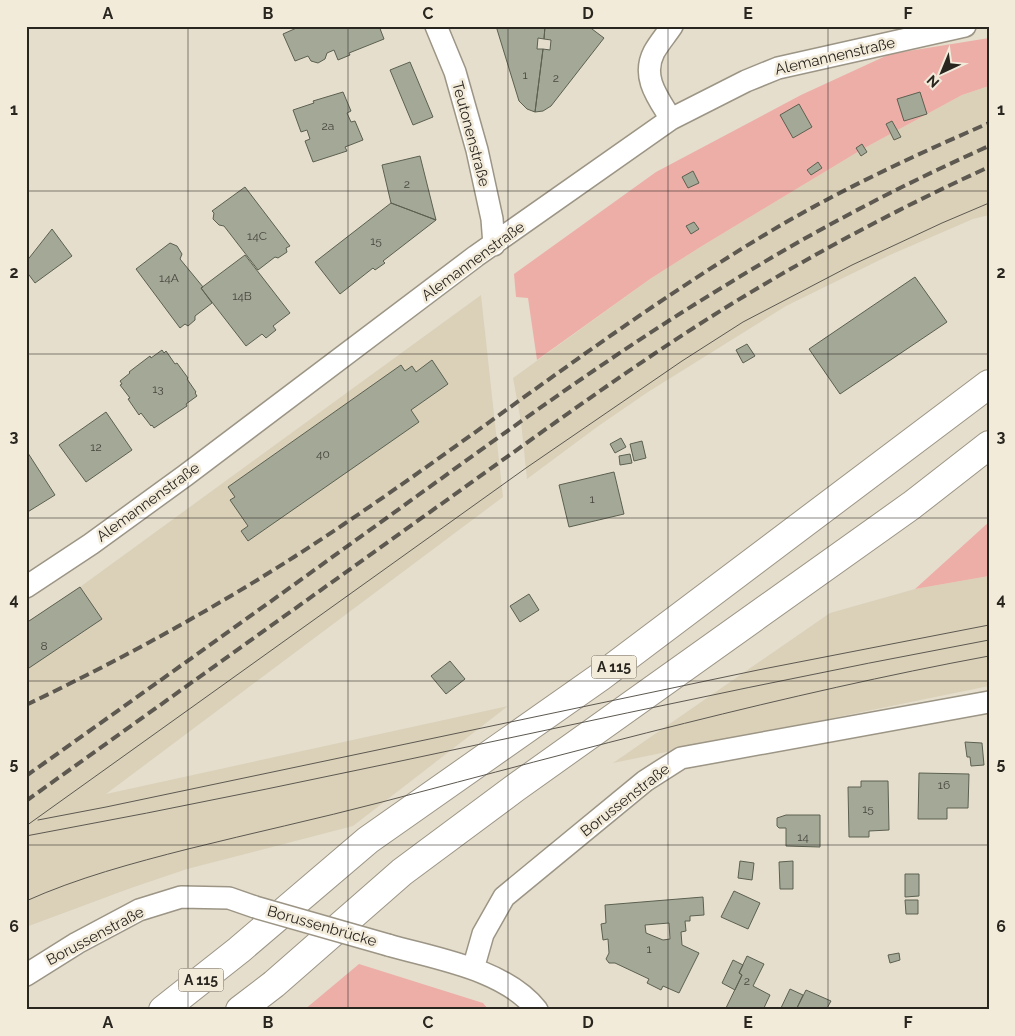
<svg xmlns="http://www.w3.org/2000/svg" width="1015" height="1036" viewBox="0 0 1015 1036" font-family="Raleway,sans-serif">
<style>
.built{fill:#dbd1b9}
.green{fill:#edaea7}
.building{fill:#a3a897;stroke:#5c6050;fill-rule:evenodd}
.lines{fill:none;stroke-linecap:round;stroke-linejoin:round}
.street-casing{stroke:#9c9585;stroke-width:24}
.highway-casing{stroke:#9c9585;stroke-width:30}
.street{stroke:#fff;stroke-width:21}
.highway{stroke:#fff;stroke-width:28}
.tram{stroke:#5d5950;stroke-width:1}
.rail{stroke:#5d5950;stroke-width:4;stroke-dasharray:10 5;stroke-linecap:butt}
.street-bridge-casing{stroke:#9c9585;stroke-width:24;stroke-linecap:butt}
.street-bridge{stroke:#fff;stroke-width:21}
.grid{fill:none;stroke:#292620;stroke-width:1;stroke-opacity:0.55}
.labels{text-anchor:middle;stroke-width:5;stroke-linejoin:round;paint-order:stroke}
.number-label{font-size:12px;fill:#48463e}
.shield{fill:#f3ebda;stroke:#666158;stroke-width:1}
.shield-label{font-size:14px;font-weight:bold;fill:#292620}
.street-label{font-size:15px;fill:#292620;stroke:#f3ebda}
.neatline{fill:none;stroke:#292620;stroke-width:2}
.grid-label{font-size:16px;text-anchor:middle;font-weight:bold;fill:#292620}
</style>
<rect width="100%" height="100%" fill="#e5decd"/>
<!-- built -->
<path class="built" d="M 989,86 L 989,215 L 973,219 L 890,255 L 786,306 L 648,392 L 597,427 L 527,479 L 521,422 L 513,378 L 650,279 L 702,246 L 861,150 L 962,95 Z
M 481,295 L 503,497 L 106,794 L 508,706 L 353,826 L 187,869 L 131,888 L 26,927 L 26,623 L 80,587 Z
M 989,576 L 989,686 L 613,763 L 830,613 L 915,589 Z"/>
<!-- green -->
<path class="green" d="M 989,38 L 989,86 L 962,95 L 861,150 L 702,246 L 650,279 L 537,360 L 528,298 L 516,297 L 514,274 L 656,172 L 801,95 L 890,54 Z
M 989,522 L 989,576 L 915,589 Z
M 359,964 L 483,1003 L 489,1010 L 304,1010 Z"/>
<!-- building -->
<path class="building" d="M 301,26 L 379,26 L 384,39 L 349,53 L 350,55 L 338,60 L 334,50 L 327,53 L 325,59 L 318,63 L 311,61 L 308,56 L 295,61 L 283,34 Z
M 496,26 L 545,26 L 544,39 L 538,38 L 537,49 L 543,49 L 535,112 L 527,109 L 519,101 Z
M 545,26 L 588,26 L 604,38 L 551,106 L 543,111 L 535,112 L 543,49 L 550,50 L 551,40 L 544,39 Z
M 410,62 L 433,117 L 413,125 L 390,70 Z
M 343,92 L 351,111 L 347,113 L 351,122 L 355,121 L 363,140 L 345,147 L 347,151 L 313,162 L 305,141 L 310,139 L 307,130 L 301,132 L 293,110 L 314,103 L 313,101 Z
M 920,92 L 927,114 L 904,121 L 897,99 Z
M 799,104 L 812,127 L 793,138 L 780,115 Z
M 892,121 L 901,137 L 894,140 L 886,124 Z
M 862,144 L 867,152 L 861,156 L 856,148 Z
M 420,156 L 436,220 L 391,203 L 382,165 Z
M 818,162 L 822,168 L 811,175 L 807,170 Z
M 693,171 L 699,183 L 688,188 L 682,177 Z
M 245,187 L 290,246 L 286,248 L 287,252 L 278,258 L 275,257 L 258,270 L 224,226 L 219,225 L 213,219 L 214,213 L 212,211 Z
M 391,203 L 436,220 L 383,261 L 385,263 L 375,270 L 373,268 L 340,294 L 315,262 Z
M 694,222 L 699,229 L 691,234 L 686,226 Z
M 52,229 L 72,256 L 35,283 L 26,271 L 26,262 Z
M 170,243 L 177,246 L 182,254 L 180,259 L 203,287 L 201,288 L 212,303 L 195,316 L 195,320 L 188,326 L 185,324 L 180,328 L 136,269 Z
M 245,255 L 290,313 L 273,326 L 276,330 L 266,338 L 262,334 L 246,346 L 201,288 Z
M 915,277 L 947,322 L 840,394 L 809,349 Z
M 747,344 L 755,356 L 743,363 L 736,350 Z
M 162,350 L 164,353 L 166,351 L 175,364 L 177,363 L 188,378 L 187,379 L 196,392 L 195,393 L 197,396 L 186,404 L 187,406 L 154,428 L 152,425 L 151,426 L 141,413 L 139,415 L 128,399 L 130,398 L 120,385 L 122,384 L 120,381 L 130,373 L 129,372 L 150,356 L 151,358 Z
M 432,360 L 448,384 L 411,410 L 419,422 L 248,541 L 241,531 L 248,526 L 230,500 L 235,497 L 228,487 L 401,365 L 405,371 L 412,366 L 416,372 Z
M 106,412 L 132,450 L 86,482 L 59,445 Z
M 621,438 L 626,447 L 615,453 L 610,444 Z
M 642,441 L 646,458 L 634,461 L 630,444 Z
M 26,450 L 55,495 L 26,513 Z
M 630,454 L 632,463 L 620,465 L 619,456 Z
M 614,472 L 624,514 L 569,527 L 559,485 Z
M 80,587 L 102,619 L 26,670 L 26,623 Z
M 529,594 L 539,610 L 520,622 L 510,606 Z
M 450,661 L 465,679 L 446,694 L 431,676 Z
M 965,742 L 982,743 L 984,765 L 971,766 L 970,757 L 967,757 Z
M 919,773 L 969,774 L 968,808 L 947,808 L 947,819 L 918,819 Z
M 861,781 L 888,781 L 889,830 L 869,831 L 869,837 L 849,837 L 848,787 L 861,787 Z
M 786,815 L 820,815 L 820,847 L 786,846 L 786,828 L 779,828 L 777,826 L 777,818 Z
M 740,861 L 754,863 L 752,880 L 738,878 Z
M 793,861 L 793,889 L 780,889 L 779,862 Z
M 905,874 L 919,874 L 919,896 L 905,897 Z
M 734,891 L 760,903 L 748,929 L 721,917 Z
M 703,897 L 704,915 L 690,916 L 690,921 L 685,921 L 686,931 L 681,932 L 682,945 L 699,953 L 679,993 L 663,986 L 661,990 L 647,983 L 649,979 L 615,963 L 609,963 L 606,959 L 609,953 L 608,939 L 603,940 L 601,924 L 606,923 L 605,905 ZM 669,923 L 670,939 L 663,940 L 646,933 L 645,925 Z
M 905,900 L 918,900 L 918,914 L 906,914 Z
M 899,953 L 900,960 L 890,963 L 888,955 Z
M 747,956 L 764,964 L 753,986 L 770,995 L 763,1010 L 725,1010 L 742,975 L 739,973 Z
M 733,960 L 743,965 L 739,973 L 742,975 L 735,990 L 722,983 Z
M 790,989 L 803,995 L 796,1010 L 780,1010 Z
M 806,990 L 831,1001 L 826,1010 L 796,1010 Z"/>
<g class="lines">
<defs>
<path id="street" d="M 436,26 L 455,72 L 477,150 L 492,219 L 494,245
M 671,119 C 658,98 641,77 654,52 C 659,43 666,35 672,26
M 26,587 L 91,544 L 186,475 L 476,256 L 671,119 L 746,81 L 778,68 L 965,26
M 388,945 C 436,959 505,969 537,1010
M 473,969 L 483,934 L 504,897 L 645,781 L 681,758 L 989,702
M 26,975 L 77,943 L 139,910 L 181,897 L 229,898 L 255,907"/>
<path id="highway" d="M 163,1010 L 239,950 L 368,840 L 600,677 L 989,384
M 240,1010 L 274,984 L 402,872 L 515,788 L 912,505 L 989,445"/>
</defs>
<!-- street casing -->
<use href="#street" class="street-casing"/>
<!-- highway casing -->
<use href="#highway" class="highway-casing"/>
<!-- street -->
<use href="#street" class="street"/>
<!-- highway -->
<use href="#highway" class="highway"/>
<!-- tram -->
<path class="tram" d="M 38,820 L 106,807 L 758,670 L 989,625
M 26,826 L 526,468 L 682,361 L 743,322 L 852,265 L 942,223 L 989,203
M 26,836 C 348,777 667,700 989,640
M 26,901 C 77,878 133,863 188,849 C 252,833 317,819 382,802 C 584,749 784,694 989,656"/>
<!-- rail -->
<path class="rail" d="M 26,705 C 118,661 208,612 294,557 C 456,453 605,330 771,231 C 840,190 915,155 989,123
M 26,776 C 157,683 287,590 417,496 C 517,424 617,351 723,287 C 808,234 897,187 989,146
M 26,801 C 163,703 300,605 437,507 C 534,438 631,366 733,303 C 815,253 901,207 989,167"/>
<defs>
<path id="street-bridge" d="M 255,907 L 388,945"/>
</defs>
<!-- street-bridge casing -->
<use href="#street-bridge" class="street-bridge-casing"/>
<!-- street-bridge -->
<use href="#street-bridge" class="street-bridge"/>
</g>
<!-- grid -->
<path class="grid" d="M 188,26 L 188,1010M 348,26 L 348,1010M 508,26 L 508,1010M 668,26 L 668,1010M 828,26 L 828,1010M 26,191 L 989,191M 26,354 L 989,354M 26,518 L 989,518M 26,681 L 989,681M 26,845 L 989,845"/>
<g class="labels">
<!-- number labels -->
<g class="number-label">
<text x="525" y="79">1</text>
<text x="556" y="82">2</text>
<text x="328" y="130">2a</text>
<text x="407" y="188">2</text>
<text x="257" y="240">14C</text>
<text x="376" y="245">15</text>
<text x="169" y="282">14A</text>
<text x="242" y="300">14B</text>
<text x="158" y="393">13</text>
<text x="96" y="451">12</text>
<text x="323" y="458">40</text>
<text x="592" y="503">1</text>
<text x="44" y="650">8</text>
<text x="944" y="789">16</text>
<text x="868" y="813">15</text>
<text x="803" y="841">14</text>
<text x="649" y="953">1</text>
<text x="747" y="985">2</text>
</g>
<!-- shield labels -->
<g class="shield">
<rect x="591.5" y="655.5" width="45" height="23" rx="4"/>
<rect x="178.5" y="968.5" width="45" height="23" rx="4"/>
</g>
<g class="shield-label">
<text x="614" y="672">A 115</text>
<text x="201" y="985">A 115</text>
</g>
<!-- street labels -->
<g class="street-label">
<text transform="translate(835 56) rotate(-13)" y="5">Alemannenstraße</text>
<text transform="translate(471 134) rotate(75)" y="5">Teutonenstraße</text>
<text transform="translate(473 261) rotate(-36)" y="5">Alemannenstraße</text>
<text transform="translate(148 502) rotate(-36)" y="5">Alemannenstraße</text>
<text transform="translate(625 800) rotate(-38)" y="5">Borussenstraße</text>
<text transform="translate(322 926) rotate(16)" y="5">Borussenbrücke</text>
<text transform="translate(95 936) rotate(-28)" y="5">Borussenstraße</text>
</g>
</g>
<!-- border -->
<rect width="1015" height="1036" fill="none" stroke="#f3ebda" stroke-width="55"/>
<!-- north arrow -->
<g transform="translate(942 72) rotate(224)" stroke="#f3ebda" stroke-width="4" paint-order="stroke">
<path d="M0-4L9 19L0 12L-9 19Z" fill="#292620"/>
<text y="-8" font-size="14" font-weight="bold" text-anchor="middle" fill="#292620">N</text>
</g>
<rect x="28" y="28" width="960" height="980" class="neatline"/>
<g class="grid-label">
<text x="108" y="19">A</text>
<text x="268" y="19">B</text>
<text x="428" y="19">C</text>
<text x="588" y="19">D</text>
<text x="748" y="19">E</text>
<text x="908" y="19">F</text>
<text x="14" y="115">1</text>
<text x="1001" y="115">1</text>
<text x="14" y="278">2</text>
<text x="1001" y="278">2</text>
<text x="14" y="442">3</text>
<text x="1001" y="442">3</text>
<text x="14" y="605">4</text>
<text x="1001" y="605">4</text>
<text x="14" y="769">5</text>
<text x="1001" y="769">5</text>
<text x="14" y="932">6</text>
<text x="1001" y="932">6</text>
<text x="108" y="1028">A</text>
<text x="268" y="1028">B</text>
<text x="428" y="1028">C</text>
<text x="588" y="1028">D</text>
<text x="748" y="1028">E</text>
<text x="908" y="1028">F</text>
</g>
</svg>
